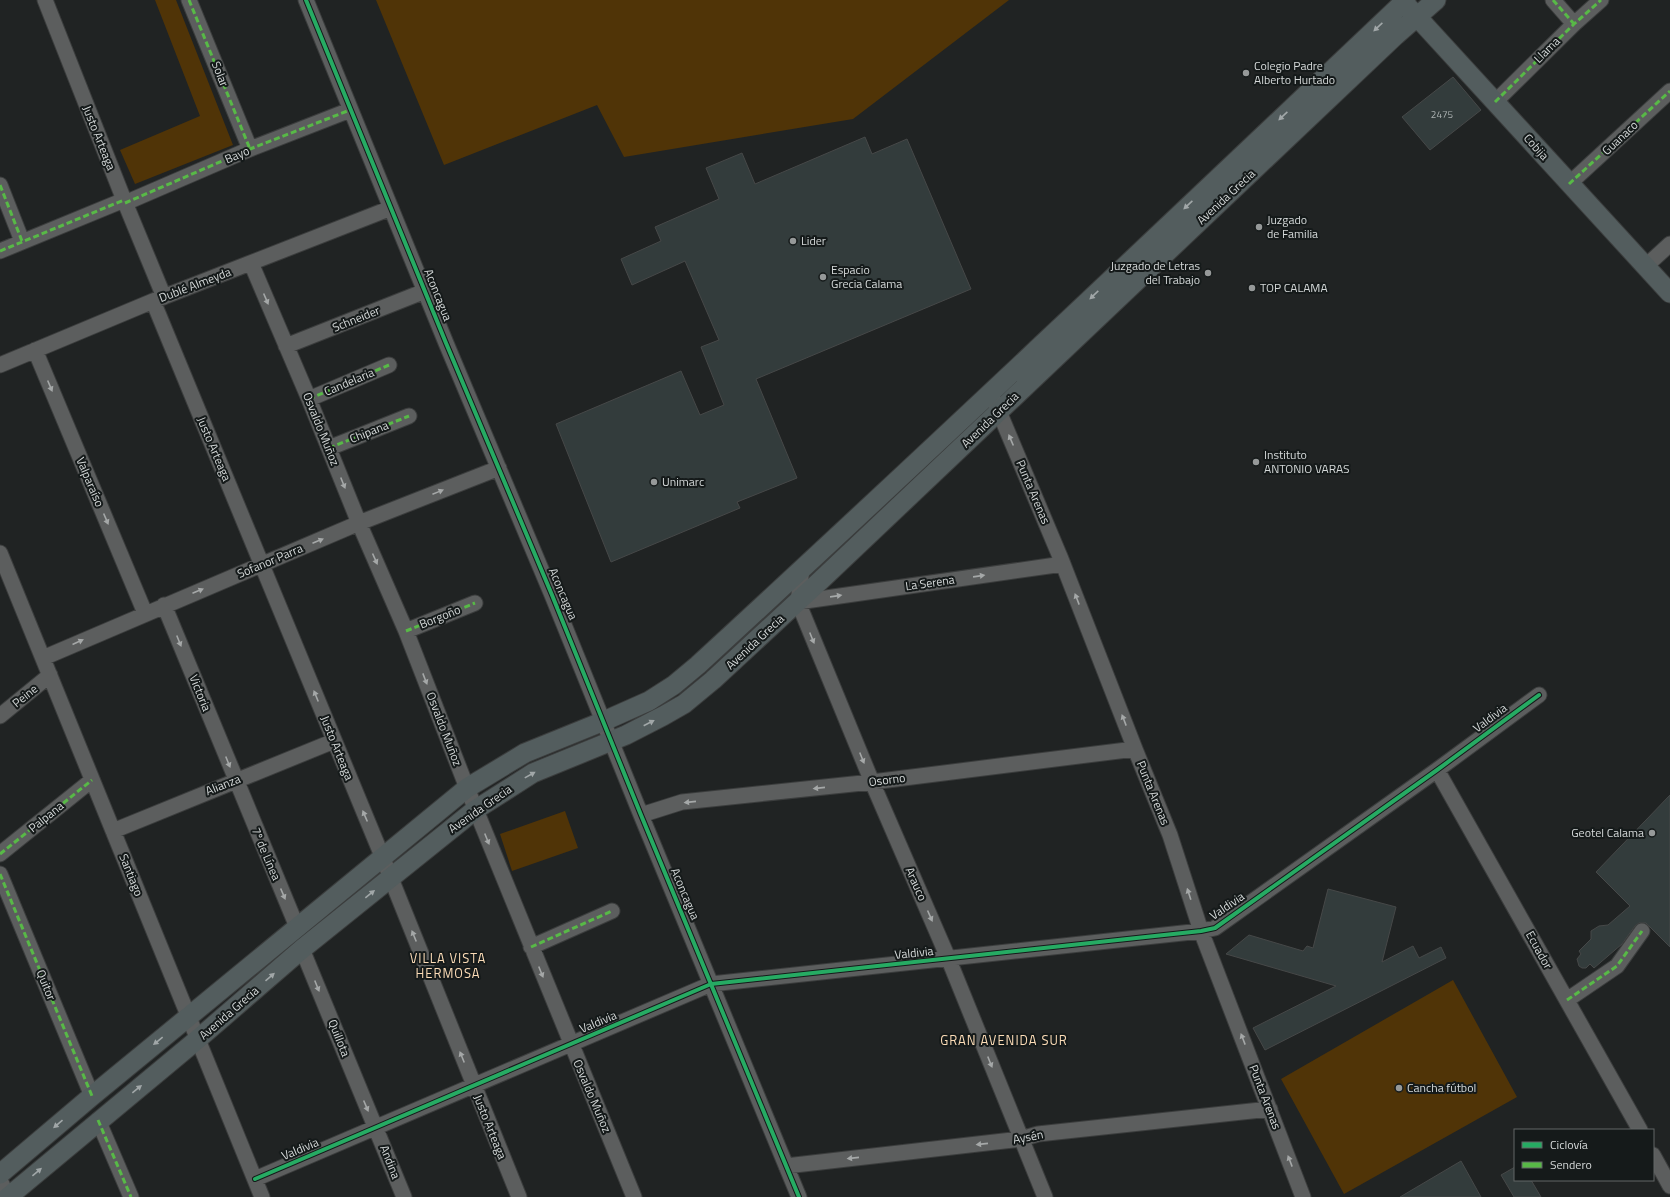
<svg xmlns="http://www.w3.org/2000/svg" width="1670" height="1197" viewBox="0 0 1670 1197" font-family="'Titillium Web',sans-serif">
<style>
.green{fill:#503407}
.building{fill:#333c3c;stroke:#464848}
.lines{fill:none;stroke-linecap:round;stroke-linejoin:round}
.minor-casing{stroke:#3b3d3d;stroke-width:17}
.major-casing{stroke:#3b3d3d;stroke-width:21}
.minor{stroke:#5c5e5e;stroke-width:15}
.major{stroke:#535d5e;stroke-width:19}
.quiet{stroke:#58b947;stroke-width:3;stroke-dasharray:6 3;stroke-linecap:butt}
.cycleway-casing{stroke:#151a1a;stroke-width:6}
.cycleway{stroke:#26ab63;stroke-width:4}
.oneway{fill:#a1a7a8}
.oneway2{fill:#a5a8a8}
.poi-dot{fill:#969999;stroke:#151a1a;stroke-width:1.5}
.labels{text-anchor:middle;stroke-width:4;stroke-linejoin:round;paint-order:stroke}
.number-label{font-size:10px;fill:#acb2b2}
.street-label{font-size:12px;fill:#d5d9d9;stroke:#151a1a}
.poi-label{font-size:12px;fill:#d5d9d9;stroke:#151a1a;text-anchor:start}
.neighbourhood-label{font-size:13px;letter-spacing:1px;fill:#fcdcb7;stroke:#151a1a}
</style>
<rect width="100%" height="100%" fill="#202323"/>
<!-- green -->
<path class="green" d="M 155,0 L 176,0 L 233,145 L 135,184 L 120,150 L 200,116 Z
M 376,0 L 1009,0 L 853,119 L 624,157 L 597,105 L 444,165 Z
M 565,811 L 578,848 L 512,871 L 500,834 Z
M 1453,980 L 1517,1097 L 1344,1194 L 1281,1079 Z"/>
<!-- building -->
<path class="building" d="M 1453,77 L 1481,110 L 1430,150 L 1402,117 Z
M 865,137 L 872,154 L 907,139 L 971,289 L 756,379 L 797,478 L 737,502 L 740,508 L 611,562 L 556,424 L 681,371 L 700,415 L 724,405 L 701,347 L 719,340 L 685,261 L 632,285 L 621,259 L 661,241 L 655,227 L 719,199 L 706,168 L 742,153 L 755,184 Z
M 1670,795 L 1670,947 L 1646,923 L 1639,923 L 1635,926 L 1622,944 L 1594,968 L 1590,964 L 1586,968 L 1582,968 L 1579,966 L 1577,959 L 1581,954 L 1579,951 L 1591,939 L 1591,931 L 1599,926 L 1608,925 L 1630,906 L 1596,872 Z
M 1328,889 L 1396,907 L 1382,962 L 1413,946 L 1419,958 L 1441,947 L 1446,958 L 1265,1050 L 1253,1028 L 1336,986 L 1226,954 L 1249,935 L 1303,951 L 1307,946 L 1313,948 Z
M 1461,1161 L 1481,1197 L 1400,1197 Z
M 1515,1167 L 1515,1180 L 1531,1180 L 1541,1197 L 1514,1197 L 1501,1175 Z"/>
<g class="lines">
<defs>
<path id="minor" d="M 45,0 L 124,200 L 164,297
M 189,0 L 250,149
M 306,0 L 446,343 L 552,595 L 641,815 L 799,1197
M 1553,0 L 1574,24
M 1495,102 L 1574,24 L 1601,0
M 1569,184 L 1670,91
M 0,185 L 22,241
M 125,203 L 250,149 L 350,110
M 0,251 L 124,200
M 251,263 L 309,399 L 359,523 L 406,631 L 467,788 L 634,1197
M 1646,266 L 1670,244
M 153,301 L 382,856 L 519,1197
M 286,346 L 425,291
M 35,350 L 145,613
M 0,365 L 153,301 L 391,208
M 309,399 L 389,365
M 995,402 L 1061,559 L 1135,749 L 1170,835 L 1201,931 L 1303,1197
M 329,448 L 409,416
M 0,553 L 262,1197
M 802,569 L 798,602 L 872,782 L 949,960 L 1045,1197
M 798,602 L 1063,564
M 164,605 L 297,927
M 406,631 L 475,603
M 43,658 L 359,523 L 499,468
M 0,716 L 50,675
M 1437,770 L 1640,1130
M 641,815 L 682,802 L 872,782 L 1135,749
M 113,831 L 334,741
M 0,854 L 92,780
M 0,874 L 92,1096
M 531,947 L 612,911
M 302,949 L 404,1197
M 1567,1000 L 1617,966 L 1642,931
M 98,1120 L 131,1197
M 1653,1155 L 1670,1186
M 786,1166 L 1021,1139 L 1038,1134 L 1270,1109
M 255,1179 L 711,984 L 1201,931 L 1215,928 L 1437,770 L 1539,695
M 0,1180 L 8,1197"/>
<path id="major" d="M 1409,8 L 1670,293
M 0,1174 L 92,1096 L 467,788 L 525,753 L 604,721 L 649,701 L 674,685 L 698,665 C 936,446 1171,223 1406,0
M 8,1197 L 198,1039 L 302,949 L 475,810 L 533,773 L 626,735 L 663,716 L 684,704 L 713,680 L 821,580 L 1396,35 L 1436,0"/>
</defs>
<!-- minor casing -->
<use href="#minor" class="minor-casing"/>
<!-- major casing -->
<use href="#major" class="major-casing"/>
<!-- minor -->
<use href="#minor" class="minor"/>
<!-- major -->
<use href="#major" class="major"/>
<!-- quiet -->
<path class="quiet" d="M 189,0 L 250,149
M 1553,0 L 1574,24
M 1495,102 L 1574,24 L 1601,0
M 1569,184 L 1670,91
M 0,185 L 22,241
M 125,203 L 250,149 L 350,110
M 0,251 L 124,200
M 309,399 L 389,365
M 329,448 L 409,416
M 406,631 L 475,603
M 0,854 L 92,780
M 0,874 L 92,1096
M 531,947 L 612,911
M 1567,1000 L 1617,966 L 1642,931
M 98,1120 L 131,1197"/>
<defs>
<path id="cycleway" d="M 306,0 L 446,343 L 552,595 L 641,815 L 799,1197
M 255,1179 L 711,984 L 1201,931 L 1215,928 L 1437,770 L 1539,695"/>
</defs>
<!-- cycleway casing -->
<use href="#cycleway" class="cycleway-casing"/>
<!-- cycleway -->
<use href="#cycleway" class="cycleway"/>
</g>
<!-- one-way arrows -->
<defs><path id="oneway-solid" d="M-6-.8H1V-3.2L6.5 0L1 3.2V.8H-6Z"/></defs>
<g class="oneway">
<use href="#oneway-solid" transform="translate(1378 27) rotate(137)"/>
<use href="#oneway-solid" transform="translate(1283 116) rotate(137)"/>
<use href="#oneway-solid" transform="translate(1188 205) rotate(137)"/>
<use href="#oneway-solid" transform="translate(1094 295) rotate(136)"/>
<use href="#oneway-solid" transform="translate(649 723) rotate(-27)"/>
<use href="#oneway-solid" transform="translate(530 775) rotate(-29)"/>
<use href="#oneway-solid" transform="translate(370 894) rotate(-39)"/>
<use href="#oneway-solid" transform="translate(270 977) rotate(-41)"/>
<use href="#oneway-solid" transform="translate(158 1041) rotate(141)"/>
<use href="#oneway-solid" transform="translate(137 1089) rotate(-39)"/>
<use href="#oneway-solid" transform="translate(58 1124) rotate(139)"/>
<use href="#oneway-solid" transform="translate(37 1172) rotate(-40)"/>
</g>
<g class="oneway2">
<use href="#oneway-solid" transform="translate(266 299) rotate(67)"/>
<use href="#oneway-solid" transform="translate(50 386) rotate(67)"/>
<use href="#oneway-solid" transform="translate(1011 440) rotate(-113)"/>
<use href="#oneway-solid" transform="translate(343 483) rotate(68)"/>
<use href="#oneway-solid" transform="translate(438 492) rotate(-22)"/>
<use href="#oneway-solid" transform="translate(106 519) rotate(67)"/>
<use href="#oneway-solid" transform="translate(318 541) rotate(-23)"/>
<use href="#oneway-solid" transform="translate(375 559) rotate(66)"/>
<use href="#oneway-solid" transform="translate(979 576) rotate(-8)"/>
<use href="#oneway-solid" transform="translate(198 591) rotate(-23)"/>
<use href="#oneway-solid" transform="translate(836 596) rotate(-8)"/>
<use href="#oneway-solid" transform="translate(1077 599) rotate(-111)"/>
<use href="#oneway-solid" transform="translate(812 638) rotate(68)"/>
<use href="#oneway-solid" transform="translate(179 641) rotate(68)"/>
<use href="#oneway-solid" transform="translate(78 642) rotate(-24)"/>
<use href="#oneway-solid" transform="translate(425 679) rotate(69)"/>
<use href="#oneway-solid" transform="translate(316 696) rotate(-112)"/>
<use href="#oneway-solid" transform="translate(1124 720) rotate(-111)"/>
<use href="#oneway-solid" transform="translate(862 758) rotate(68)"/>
<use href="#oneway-solid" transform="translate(228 762) rotate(68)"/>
<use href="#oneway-solid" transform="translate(819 788) rotate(174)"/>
<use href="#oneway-solid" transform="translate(690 802) rotate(174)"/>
<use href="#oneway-solid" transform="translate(365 816) rotate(-113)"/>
<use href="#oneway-solid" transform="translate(487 839) rotate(68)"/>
<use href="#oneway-solid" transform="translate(283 894) rotate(67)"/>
<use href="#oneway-solid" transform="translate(1189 894) rotate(-108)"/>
<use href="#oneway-solid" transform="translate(930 916) rotate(66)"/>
<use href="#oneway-solid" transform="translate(414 936) rotate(-112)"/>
<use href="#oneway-solid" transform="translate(541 972) rotate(68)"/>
<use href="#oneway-solid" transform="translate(317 986) rotate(68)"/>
<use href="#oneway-solid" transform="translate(1243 1039) rotate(-111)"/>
<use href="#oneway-solid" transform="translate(462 1057) rotate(-112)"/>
<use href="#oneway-solid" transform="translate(990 1062) rotate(68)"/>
<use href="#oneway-solid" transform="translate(366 1106) rotate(67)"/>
<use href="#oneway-solid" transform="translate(982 1144) rotate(174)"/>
<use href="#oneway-solid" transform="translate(853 1158) rotate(174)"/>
<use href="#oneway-solid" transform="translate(1290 1161) rotate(-111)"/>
</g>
<!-- markers -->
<g class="poi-dot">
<circle cx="1246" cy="73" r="4"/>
<circle cx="1259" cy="227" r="4"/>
<circle cx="793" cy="241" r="4"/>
<circle cx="1208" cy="273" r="4"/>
<circle cx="823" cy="277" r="4"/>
<circle cx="1252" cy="288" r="4"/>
<circle cx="1256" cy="462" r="4"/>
<circle cx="654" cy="482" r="4"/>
<circle cx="1652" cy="833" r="4"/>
<circle cx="1399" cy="1088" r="4"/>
</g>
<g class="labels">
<!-- number labels -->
<g class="number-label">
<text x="1442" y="118">2475</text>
</g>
<!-- street labels -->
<g class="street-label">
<text transform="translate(1547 50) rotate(-45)" y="4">Llama</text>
<text transform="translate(220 74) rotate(68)" y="4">Solar</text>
<text transform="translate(99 138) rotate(68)" y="4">Justo Arteaga</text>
<text transform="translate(1620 138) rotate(-43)" y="4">Guanaco</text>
<text transform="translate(1536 147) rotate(48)" y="4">Cobija</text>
<text transform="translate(237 155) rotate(-23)" y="4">Bayo</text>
<text transform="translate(1226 197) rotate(-43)" y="4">Avenida Grecia</text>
<text transform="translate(195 285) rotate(-21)" y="4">Dublé Almeyda</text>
<text transform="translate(438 295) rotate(68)" y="4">Aconcagua</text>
<text transform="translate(356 319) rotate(-22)" y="4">Schneider</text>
<text transform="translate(349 382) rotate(-23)" y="4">Candelaria</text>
<text transform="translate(990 420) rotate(-44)" y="4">Avenida Grecia</text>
<text transform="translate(321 429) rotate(68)" y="4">Osvaldo Muñoz</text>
<text transform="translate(369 432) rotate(-22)" y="4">Chipana</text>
<text transform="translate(214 449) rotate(67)" y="4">Justo Arteaga</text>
<text transform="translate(90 482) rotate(67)" y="4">Valparaíso</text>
<text transform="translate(1033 492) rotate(67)" y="4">Punta Arenas</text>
<text transform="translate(270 561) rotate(-23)" y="4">Sofanor Parra</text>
<text transform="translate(930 583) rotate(-8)" y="4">La Serena</text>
<text transform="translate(563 594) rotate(67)" y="4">Aconcagua</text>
<text transform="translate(440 617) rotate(-22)" y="4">Borgoño</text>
<text transform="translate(755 642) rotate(-43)" y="4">Avenida Grecia</text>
<text transform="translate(200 693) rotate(68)" y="4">Victoria</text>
<text transform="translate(25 696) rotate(-39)" y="4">Peine</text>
<text transform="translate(1490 718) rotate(-37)" y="4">Valdivia</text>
<text transform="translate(444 729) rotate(69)" y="4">Osvaldo Muñoz</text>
<text transform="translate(337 748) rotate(68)" y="4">Justo Arteaga</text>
<text transform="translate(887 780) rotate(-7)" y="4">Osorno</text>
<text transform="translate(223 785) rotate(-22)" y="4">Alianza</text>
<text transform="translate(1153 793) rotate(68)" y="4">Punta Arenas</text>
<text transform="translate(480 809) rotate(-35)" y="4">Avenida Grecia</text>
<text transform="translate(46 817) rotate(-39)" y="4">Palpana</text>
<text transform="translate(266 854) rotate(67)" y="4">7º de Línea</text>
<text transform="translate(131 875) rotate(68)" y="4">Santiago</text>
<text transform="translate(916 884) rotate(66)" y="4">Arauco</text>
<text transform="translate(685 894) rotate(67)" y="4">Aconcagua</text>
<text transform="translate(1227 906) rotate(-34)" y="4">Valdivia</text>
<text transform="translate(1539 950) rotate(61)" y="4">Ecuador</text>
<text transform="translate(914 953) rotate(-6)" y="4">Valdivia</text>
<text transform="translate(46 985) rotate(68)" y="4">Quitor</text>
<text transform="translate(229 1013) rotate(-41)" y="4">Avenida Grecia</text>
<text transform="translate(598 1022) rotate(-23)" y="4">Valdivia</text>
<text transform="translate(339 1038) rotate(68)" y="4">Quillota</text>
<text transform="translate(592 1096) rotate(67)" y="4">Osvaldo Muñoz</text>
<text transform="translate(1265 1097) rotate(69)" y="4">Punta Arenas</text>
<text transform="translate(490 1127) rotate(68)" y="4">Justo Arteaga</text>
<text transform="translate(1028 1137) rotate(-11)" y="4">Aysén</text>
<text transform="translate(300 1149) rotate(-23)" y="4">Valdivia</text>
<text transform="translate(390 1162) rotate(68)" y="4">Andina</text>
</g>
<!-- poi labels -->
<g class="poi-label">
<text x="1254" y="70">Colegio Padre<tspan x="1254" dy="14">Alberto Hurtado</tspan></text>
<text x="1267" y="224">Juzgado<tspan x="1267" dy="14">de Familia</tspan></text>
<text x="801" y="245">Lider</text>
<text x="1200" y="270" text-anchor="end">Juzgado de Letras<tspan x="1200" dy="14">del Trabajo</tspan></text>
<text x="831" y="274">Espacio<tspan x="831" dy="14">Grecia Calama</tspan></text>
<text x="1260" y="292">TOP CALAMA</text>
<text x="1264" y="459">Instituto<tspan x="1264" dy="14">ANTONIO VARAS</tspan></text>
<text x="662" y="486">Unimarc</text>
<text x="1644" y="837" text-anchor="end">Geotel Calama</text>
<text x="1407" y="1092">Cancha fútbol</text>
</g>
<!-- neighbourhood labels -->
<g class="neighbourhood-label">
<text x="448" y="963">VILLA VISTA<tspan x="448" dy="15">HERMOSA</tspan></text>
<text x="1004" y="1045">GRAN AVENIDA SUR</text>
</g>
</g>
<!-- legend -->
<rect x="1514" y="1129" width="140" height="52" fill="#151a1a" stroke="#626666"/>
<rect x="1522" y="1142" width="20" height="6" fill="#26ab63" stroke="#626666"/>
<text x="1550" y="1149" font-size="12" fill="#d5d9d9">Ciclovía</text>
<rect x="1522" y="1162" width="20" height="6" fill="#58b947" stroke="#626666"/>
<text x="1550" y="1169" font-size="12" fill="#d5d9d9">Sendero</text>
</svg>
